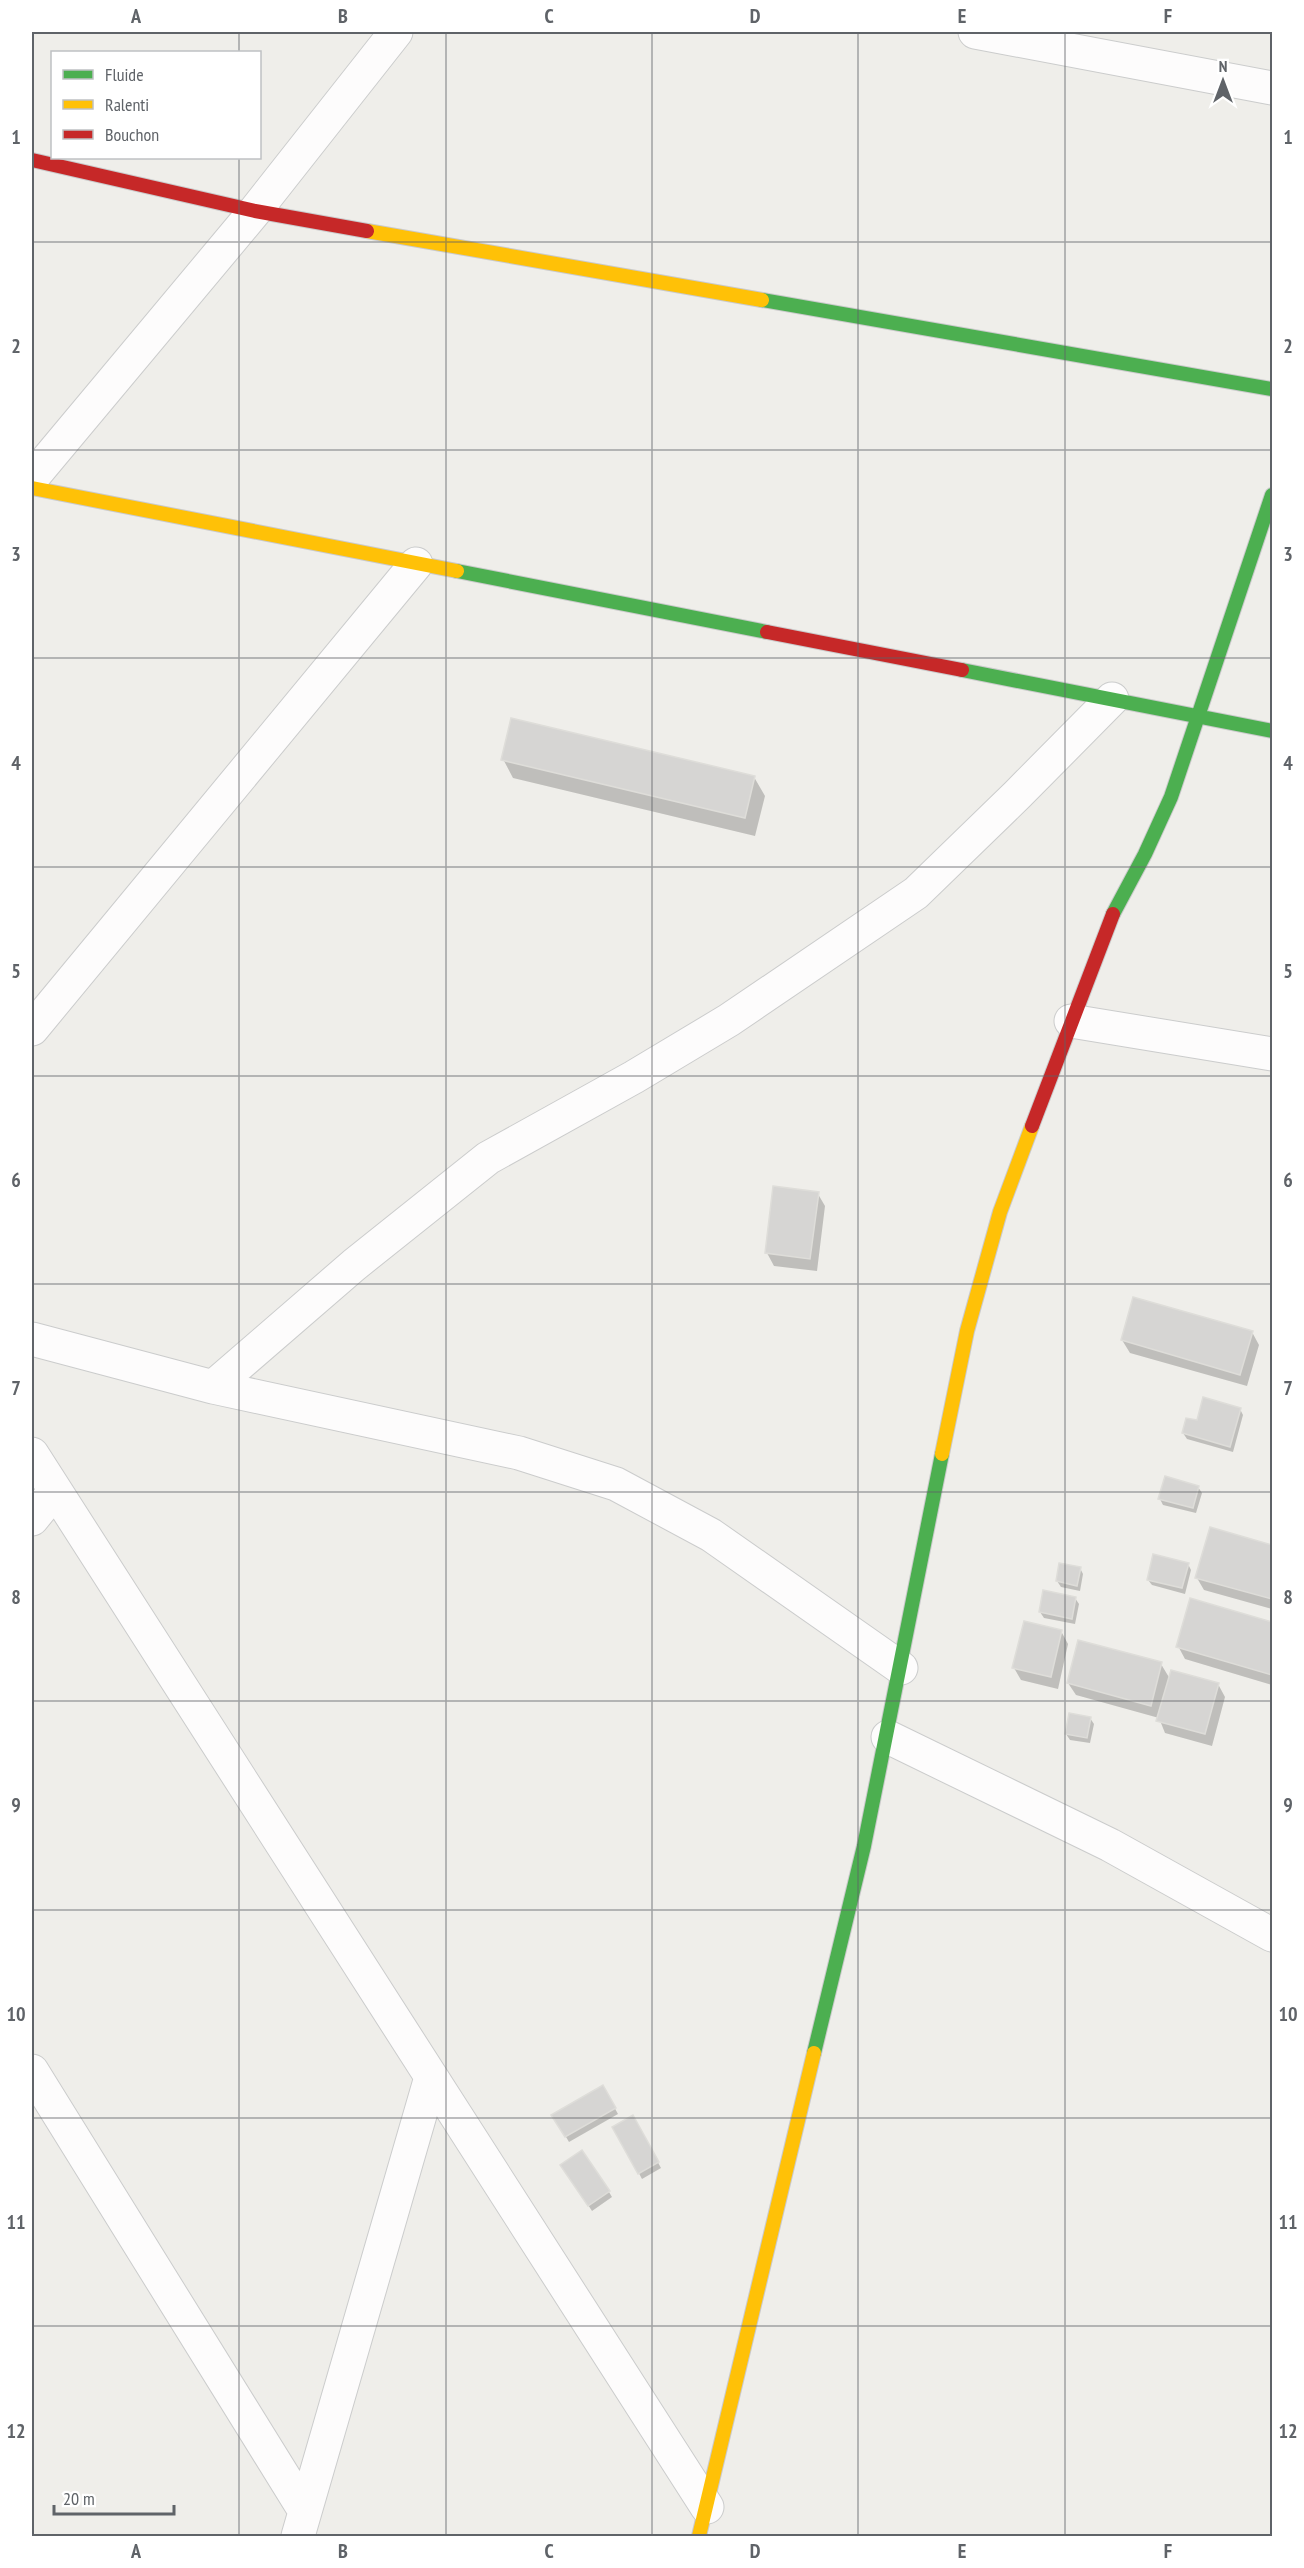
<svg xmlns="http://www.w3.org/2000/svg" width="1304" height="2568" viewBox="0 0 1304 2568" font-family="'PT Sans Narrow',sans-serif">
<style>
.shadow{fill:#0003}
.building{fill:#d6d5d3;stroke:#deddd9;stroke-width:1.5}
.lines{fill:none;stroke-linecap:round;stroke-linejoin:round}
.street-casing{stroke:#cbcccc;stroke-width:35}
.fast-casing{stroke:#cacacb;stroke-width:16}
.slow-casing{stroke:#cacacb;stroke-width:16}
.jam-casing{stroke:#cacacb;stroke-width:16}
.street{stroke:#fdfcfc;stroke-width:33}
.fast{stroke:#4caf50;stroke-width:14}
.slow{stroke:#ffc107;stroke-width:14}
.jam{stroke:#c62828;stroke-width:14}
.grid{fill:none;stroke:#5f6368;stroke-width:1.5;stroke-opacity:0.55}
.neatline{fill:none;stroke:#5f6368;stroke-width:2}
.grid-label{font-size:20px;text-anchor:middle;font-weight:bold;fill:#5f6368}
</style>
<rect width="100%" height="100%" fill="#efeeea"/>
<!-- shadow -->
<path class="shadow" d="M 503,759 L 754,777 L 765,796 L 755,836 L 513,778 Z
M 818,1194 L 825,1206 L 817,1271 L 774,1266 L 767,1253 Z
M 1252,1332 L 1259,1345 L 1247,1386 L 1130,1353 L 1122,1340 Z
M 1240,1409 L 1243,1415 L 1233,1452 L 1187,1439 L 1183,1433 L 1198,1422 Z
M 1198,1487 L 1202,1493 L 1196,1513 L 1163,1505 L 1160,1499 Z
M 1211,1529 L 1272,1546 L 1272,1609 L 1204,1590 L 1197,1578 Z
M 1188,1564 L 1191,1570 L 1185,1594 L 1152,1585 L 1148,1580 Z
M 1080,1568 L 1083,1574 L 1080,1591 L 1061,1587 L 1057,1581 Z
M 1075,1598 L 1079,1604 L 1075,1624 L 1044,1618 L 1040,1612 Z
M 1191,1600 L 1272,1624 L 1272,1685 L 1185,1659 L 1178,1646 Z
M 1061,1631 L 1068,1644 L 1058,1689 L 1021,1680 L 1014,1668 Z
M 1161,1664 L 1170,1679 L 1218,1684 L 1225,1697 L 1212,1746 L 1165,1733 L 1159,1718 L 1076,1695 L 1068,1683 Z
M 1090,1718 L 1094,1724 L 1090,1743 L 1070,1740 L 1066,1734 Z
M 603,2087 L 618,2114 L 569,2142 L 553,2115 Z
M 633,2117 L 661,2168 L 642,2179 L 614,2127 Z
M 566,2171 L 609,2192 L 612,2197 L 592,2211 Z"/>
<!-- building -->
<path class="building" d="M 511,718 L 755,776 L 745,818 L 501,760 Z
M 773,1186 L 819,1192 L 810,1259 L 765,1253 Z
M 1133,1297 L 1253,1331 L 1240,1375 L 1121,1340 Z
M 1203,1397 L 1241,1408 L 1230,1447 L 1182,1433 L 1186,1418 L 1197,1420 Z
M 1165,1476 L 1199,1486 L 1193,1508 L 1158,1499 Z
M 1210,1527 L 1272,1545 L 1272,1599 L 1195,1578 Z
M 1153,1554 L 1189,1563 L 1182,1588 L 1147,1580 Z
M 1059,1563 L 1081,1567 L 1077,1586 L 1056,1581 Z
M 1043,1590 L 1076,1597 L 1072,1619 L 1039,1612 Z
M 1190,1598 L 1272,1622 L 1272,1675 L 1176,1647 Z
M 1024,1621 L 1062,1630 L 1051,1677 L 1012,1668 Z
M 1078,1640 L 1162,1662 L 1151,1706 L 1067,1683 Z
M 1171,1670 L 1219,1683 L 1205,1734 L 1156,1721 Z
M 1069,1713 L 1091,1717 L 1087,1738 L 1065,1734 Z
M 603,2085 L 616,2108 L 565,2137 L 551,2115 Z
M 633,2115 L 659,2162 L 638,2174 L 612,2127 Z
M 582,2150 L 610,2191 L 588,2206 L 560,2165 Z"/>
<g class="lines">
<defs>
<path id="street" d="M 975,32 L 1272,88
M 32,478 L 255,211 L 396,32
M 1071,1021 L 1272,1054
M 32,1029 L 416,564
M 32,1339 L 213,1387 L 519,1453 L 616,1484 L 711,1535 L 901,1668
M 213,1387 L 354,1265 L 488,1158 L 634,1077 L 729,1020 L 916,893 L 1017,795 L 1112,699
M 32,1454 L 707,2507
M 32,1519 L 54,1492
M 888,1737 L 1110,1845 L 1272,1935
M 32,2071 L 305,2511
M 298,2536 L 431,2077"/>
<path id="fast" d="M 762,300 L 1272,389
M 457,571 L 767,632
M 962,670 L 1272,731
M 1113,914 L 1145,854 L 1171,797 L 1272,495
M 814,2053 L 864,1846 L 942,1454"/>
<path id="slow" d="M 367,231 L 762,300
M 32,488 L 457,571
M 942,1454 L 967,1331 L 1000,1212 L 1032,1126
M 699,2536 L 814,2053"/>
<path id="jam" d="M 32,160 L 255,211 L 367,231
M 767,632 L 962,670
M 1032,1126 L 1113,914"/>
</defs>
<!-- street casing -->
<use href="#street" class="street-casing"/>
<!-- fast casing -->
<use href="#fast" class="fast-casing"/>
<!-- slow casing -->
<use href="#slow" class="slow-casing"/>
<!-- jam casing -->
<use href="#jam" class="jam-casing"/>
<!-- street -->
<use href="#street" class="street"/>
<!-- fast -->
<use href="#fast" class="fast"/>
<!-- slow -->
<use href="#slow" class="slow"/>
<!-- jam -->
<use href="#jam" class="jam"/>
</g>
<!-- grid -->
<path class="grid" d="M 239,32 L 239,52M 446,32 L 446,2536M 652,32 L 652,2536M 858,32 L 858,2536M 1065,32 L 1065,2536M 239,158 L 239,2536M 32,242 L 1272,242M 32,450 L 1272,450M 32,658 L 1272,658M 32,867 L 1272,867M 32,1076 L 1272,1076M 32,1284 L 1272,1284M 32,1492 L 1272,1492M 32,1701 L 1272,1701M 32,1910 L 1272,1910M 32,2118 L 1272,2118M 32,2326 L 1272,2326"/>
<!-- border -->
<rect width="1304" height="2568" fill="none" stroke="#ffffff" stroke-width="66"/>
<!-- legend -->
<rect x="51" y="51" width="210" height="108" fill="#ffffff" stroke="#bfc1c3" stroke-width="1.5"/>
<rect x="63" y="70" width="30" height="9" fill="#4caf50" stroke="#bfc1c3" stroke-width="1.5"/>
<text x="105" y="81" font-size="18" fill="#5f6368">Fluide</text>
<rect x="63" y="100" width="30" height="9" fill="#ffc107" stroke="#bfc1c3" stroke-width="1.5"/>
<text x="105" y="111" font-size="18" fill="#5f6368">Ralenti</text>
<rect x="63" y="130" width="30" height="9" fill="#c62828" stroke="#bfc1c3" stroke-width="1.5"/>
<text x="105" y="141" font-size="18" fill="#5f6368">Bouchon</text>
<!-- north arrow -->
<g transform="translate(1223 81)" stroke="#ffffff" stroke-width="4.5" paint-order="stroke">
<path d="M0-4.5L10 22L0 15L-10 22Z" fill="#5f6368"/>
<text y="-9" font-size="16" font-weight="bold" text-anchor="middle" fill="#5f6368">N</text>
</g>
<!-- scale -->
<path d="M54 2505v9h120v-9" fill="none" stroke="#5f6368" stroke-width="3"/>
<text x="63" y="2505" font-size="18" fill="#5f6368" stroke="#ffffff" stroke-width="4.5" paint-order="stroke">20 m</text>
<rect x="33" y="33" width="1238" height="2502" class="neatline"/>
<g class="grid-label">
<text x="136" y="23">A</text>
<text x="343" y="23">B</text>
<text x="549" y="23">C</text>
<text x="755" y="23">D</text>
<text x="962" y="23">E</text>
<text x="1168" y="23">F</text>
<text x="16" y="144">1</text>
<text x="1288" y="144">1</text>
<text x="16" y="353">2</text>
<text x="1288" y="353">2</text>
<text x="16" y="561">3</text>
<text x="1288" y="561">3</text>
<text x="16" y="770">4</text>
<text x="1288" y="770">4</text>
<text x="16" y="978">5</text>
<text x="1288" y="978">5</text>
<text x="16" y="1187">6</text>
<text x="1288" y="1187">6</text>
<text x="16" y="1395">7</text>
<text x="1288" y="1395">7</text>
<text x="16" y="1604">8</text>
<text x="1288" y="1604">8</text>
<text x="16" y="1812">9</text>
<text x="1288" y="1812">9</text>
<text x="16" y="2021">10</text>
<text x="1288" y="2021">10</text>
<text x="16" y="2229">11</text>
<text x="1288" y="2229">11</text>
<text x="16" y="2438">12</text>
<text x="1288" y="2438">12</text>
<text x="136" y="2558">A</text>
<text x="343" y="2558">B</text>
<text x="549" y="2558">C</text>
<text x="755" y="2558">D</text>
<text x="962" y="2558">E</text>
<text x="1168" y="2558">F</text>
</g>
</svg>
